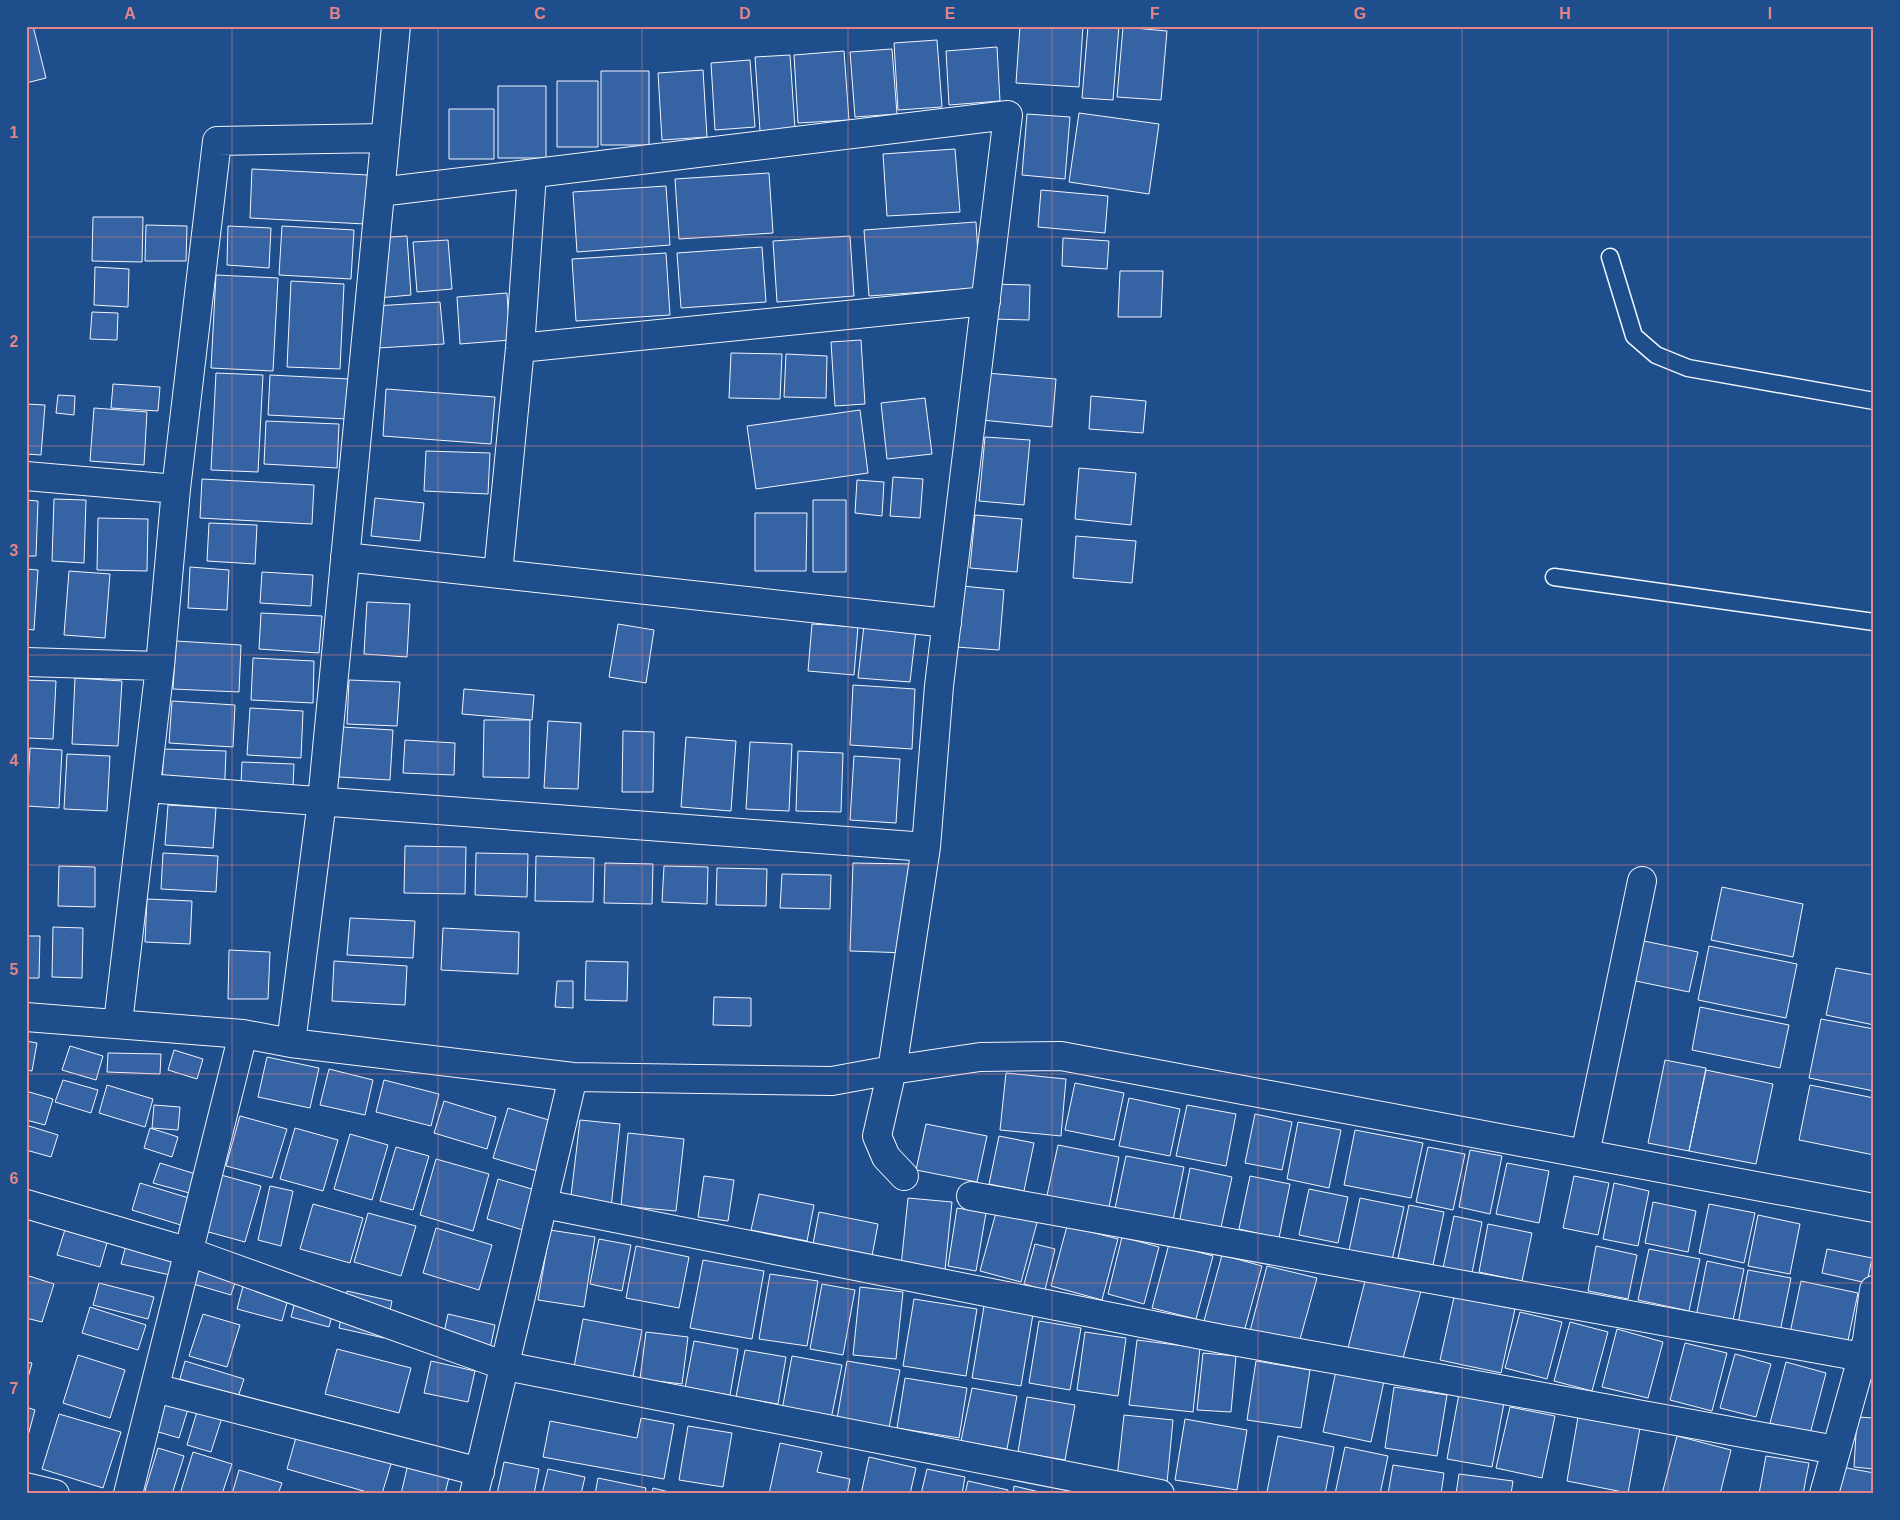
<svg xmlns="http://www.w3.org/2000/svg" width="1900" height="1520" viewBox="0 0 1900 1520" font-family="Arial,sans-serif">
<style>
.building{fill:#3563a3;stroke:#f2f6ff}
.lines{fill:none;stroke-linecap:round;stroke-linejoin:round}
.lane-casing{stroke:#f2f6ff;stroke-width:19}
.street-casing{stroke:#f2f6ff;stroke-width:30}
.lane{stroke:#1f4e8c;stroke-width:16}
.street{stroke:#1f4e8c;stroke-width:28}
.grid{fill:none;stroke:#e38589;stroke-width:1;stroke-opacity:0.55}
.neatline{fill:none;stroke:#e38589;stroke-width:2}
.grid-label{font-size:16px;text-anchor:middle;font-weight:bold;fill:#e38589}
</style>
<rect width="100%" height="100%" fill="#1f4e8c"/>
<!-- building -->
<path class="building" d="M 26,26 L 33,26 L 46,78 L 26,83 Z
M 1020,26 L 1083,26 L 1079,87 L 1016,83 Z
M 1088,26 L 1119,26 L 1113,100 L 1082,98 Z
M 1123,27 L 1167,31 L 1161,100 L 1117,97 Z
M 937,40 L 942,107 L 898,110 L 894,43 Z
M 997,47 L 1000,101 L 949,105 L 946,51 Z
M 892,49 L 897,114 L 855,117 L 850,52 Z
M 844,51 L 849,120 L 798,123 L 794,55 Z
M 790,55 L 795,129 L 760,131 L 755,57 Z
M 750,60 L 755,127 L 715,130 L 711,63 Z
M 703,70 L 707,137 L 662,140 L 658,73 Z
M 601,71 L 649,71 L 649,145 L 601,145 Z
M 557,81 L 598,81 L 598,147 L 557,147 Z
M 498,86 L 546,86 L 546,158 L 498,158 Z
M 449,109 L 494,109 L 494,159 L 449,159 Z
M 1079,113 L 1159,124 L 1149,194 L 1069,182 Z
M 1027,114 L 1070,117 L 1065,179 L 1022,175 Z
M 955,149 L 960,212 L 887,216 L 883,154 Z
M 252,169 L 368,175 L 365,224 L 250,218 Z
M 769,173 L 773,233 L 679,239 L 675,179 Z
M 666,186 L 670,245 L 577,252 L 573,192 Z
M 1041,190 L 1108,196 L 1105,233 L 1038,227 Z
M 93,217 L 143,217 L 142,262 L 92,261 Z
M 976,222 L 980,288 L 869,296 L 864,230 Z
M 146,225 L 187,226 L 186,261 L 145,261 Z
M 228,226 L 271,228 L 269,268 L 227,265 Z
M 282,226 L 354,230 L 351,279 L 279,275 Z
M 407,236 L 411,295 L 378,298 L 374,238 Z
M 850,236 L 854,296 L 777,302 L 773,241 Z
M 1063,238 L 1109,241 L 1107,269 L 1062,266 Z
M 448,240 L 452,289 L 417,292 L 413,242 Z
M 762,247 L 766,302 L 681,308 L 677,253 Z
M 666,253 L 670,315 L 576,321 L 572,259 Z
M 95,267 L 129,269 L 128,307 L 94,305 Z
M 1120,271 L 1163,271 L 1161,317 L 1118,317 Z
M 216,275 L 278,278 L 273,371 L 211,368 Z
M 291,281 L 344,284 L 340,369 L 287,367 Z
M 992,284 L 1030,285 L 1029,320 L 992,319 Z
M 507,293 L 510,340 L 460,344 L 457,297 Z
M 440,302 L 444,344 L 378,348 L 375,306 Z
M 92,312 L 118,313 L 117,340 L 90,339 Z
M 861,340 L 865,404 L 835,406 L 831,342 Z
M 731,353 L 782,354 L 780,399 L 729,398 Z
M 786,354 L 827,356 L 826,398 L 784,397 Z
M 216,373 L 263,375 L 258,472 L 211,470 Z
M 987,373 L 1056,379 L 1052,427 L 982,420 Z
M 270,375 L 349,379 L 347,419 L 268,415 Z
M 113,384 L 160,387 L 158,411 L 111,408 Z
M 386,389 L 495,397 L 491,444 L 383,436 Z
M 58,395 L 75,396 L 74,415 L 56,413 Z
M 1091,396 L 1146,401 L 1143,433 L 1089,429 Z
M 925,398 L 932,454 L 887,459 L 881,403 Z
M 26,404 L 45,405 L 41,455 L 26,454 Z
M 94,408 L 147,412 L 144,465 L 90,461 Z
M 860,410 L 868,473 L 756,489 L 747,426 Z
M 266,421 L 339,424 L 337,468 L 264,464 Z
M 985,437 L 1030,440 L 1024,505 L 979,501 Z
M 426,451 L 490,453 L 488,494 L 424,491 Z
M 1079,468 L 1136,473 L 1131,525 L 1075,519 Z
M 893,477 L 923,479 L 920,518 L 890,516 Z
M 202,479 L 314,485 L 312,524 L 200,518 Z
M 857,480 L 884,482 L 882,516 L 855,513 Z
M 375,498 L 424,503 L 420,541 L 371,536 Z
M 54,499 L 86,500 L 84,563 L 52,561 Z
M 26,500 L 38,501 L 36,556 L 26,556 Z
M 813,500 L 846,500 L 846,572 L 813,572 Z
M 755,513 L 807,513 L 806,571 L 755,571 Z
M 975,515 L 1022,519 L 1017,572 L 970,568 Z
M 98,518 L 148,519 L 147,571 L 97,570 Z
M 209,523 L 257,525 L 255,564 L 207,561 Z
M 1076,536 L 1136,541 L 1132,583 L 1073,578 Z
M 190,567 L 229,570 L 227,610 L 188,608 Z
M 26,569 L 38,570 L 34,630 L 26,629 Z
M 69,571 L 110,574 L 105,638 L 64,635 Z
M 262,572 L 313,575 L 311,606 L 260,603 Z
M 962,586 L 1004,590 L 999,650 L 956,647 Z
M 367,602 L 410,604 L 407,657 L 364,654 Z
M 261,613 L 322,616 L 319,653 L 259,649 Z
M 618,624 L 654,630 L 646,683 L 609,677 Z
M 812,624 L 858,627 L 854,675 L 808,671 Z
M 864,625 L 916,630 L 910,682 L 858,678 Z
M 176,641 L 241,645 L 239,692 L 173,689 Z
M 253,658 L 314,661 L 313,703 L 251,700 Z
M 75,678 L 122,681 L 118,746 L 72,744 Z
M 26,680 L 56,681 L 53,739 L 26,738 Z
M 349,680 L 400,682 L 397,726 L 347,724 Z
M 853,685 L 915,689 L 912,749 L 850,745 Z
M 464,689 L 534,695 L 532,720 L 462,714 Z
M 172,701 L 235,705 L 233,747 L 169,743 Z
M 250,708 L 303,711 L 301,758 L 247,755 Z
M 484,720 L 530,720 L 529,778 L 483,777 Z
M 548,721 L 581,723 L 578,789 L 544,788 Z
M 342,727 L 393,730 L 390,780 L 339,777 Z
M 623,731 L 654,732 L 653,792 L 622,792 Z
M 686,737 L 736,741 L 731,811 L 681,807 Z
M 405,740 L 455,743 L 454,775 L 403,773 Z
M 750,742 L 792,744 L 789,811 L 746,809 Z
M 30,748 L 62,750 L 59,808 L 27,806 Z
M 164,749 L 226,751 L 224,802 L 161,798 Z
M 798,751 L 843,753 L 841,812 L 796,811 Z
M 67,754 L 110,756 L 107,811 L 64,809 Z
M 854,756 L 900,759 L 896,823 L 850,820 Z
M 242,762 L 294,764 L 292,809 L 240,806 Z
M 168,805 L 216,808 L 213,848 L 165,845 Z
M 405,846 L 466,847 L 465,894 L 404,893 Z
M 163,853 L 218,856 L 216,892 L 161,889 Z
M 476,853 L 528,854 L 527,897 L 475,895 Z
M 536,856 L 594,858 L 593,902 L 535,901 Z
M 605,863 L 653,864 L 652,904 L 604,903 Z
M 853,863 L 910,864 L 908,953 L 850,951 Z
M 59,866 L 95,867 L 95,907 L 58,906 Z
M 664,866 L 708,867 L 707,904 L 662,902 Z
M 717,868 L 767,869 L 766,906 L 716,905 Z
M 782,874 L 831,875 L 830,909 L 780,908 Z
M 1722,887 L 1803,904 L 1793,957 L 1711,940 Z
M 147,899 L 192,901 L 190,944 L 145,942 Z
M 350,918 L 415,921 L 413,958 L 347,955 Z
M 53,927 L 83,928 L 82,978 L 52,977 Z
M 443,928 L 519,932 L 518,974 L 441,970 Z
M 26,936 L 40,936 L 39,978 L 26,978 Z
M 1634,939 L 1698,952 L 1689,992 L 1626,979 Z
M 1709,946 L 1797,964 L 1786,1018 L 1698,1000 Z
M 229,950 L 270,952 L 268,999 L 228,999 Z
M 334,961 L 407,966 L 405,1005 L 332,1001 Z
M 586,961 L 628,962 L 627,1001 L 585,1000 Z
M 1836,968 L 1874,975 L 1874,1025 L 1826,1015 Z
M 557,981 L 573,981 L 573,1008 L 555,1007 Z
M 714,997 L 751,998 L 751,1026 L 713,1025 Z
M 1700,1007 L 1789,1025 L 1780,1068 L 1692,1050 Z
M 1821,1019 L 1874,1029 L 1874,1091 L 1809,1078 Z
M 26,1041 L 37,1043 L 32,1071 L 26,1070 Z
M 70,1046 L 103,1056 L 96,1080 L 62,1070 Z
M 174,1050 L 203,1059 L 197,1079 L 168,1070 Z
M 108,1053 L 161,1054 L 160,1074 L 107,1072 Z
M 267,1057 L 319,1068 L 310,1108 L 258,1097 Z
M 1665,1060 L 1706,1068 L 1689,1151 L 1648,1143 Z
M 329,1069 L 373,1080 L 365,1115 L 320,1105 Z
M 1706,1070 L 1773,1084 L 1756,1164 L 1689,1151 Z
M 1006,1073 L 1066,1079 L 1061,1136 L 1000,1130 Z
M 63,1080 L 98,1090 L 91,1113 L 55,1102 Z
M 384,1080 L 439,1094 L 431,1126 L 376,1112 Z
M 1075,1083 L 1124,1093 L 1114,1140 L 1065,1130 Z
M 107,1085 L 153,1099 L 145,1127 L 99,1113 Z
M 1810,1085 L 1874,1098 L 1874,1155 L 1799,1140 Z
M 26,1091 L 53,1099 L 45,1125 L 26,1120 Z
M 1129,1098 L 1180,1109 L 1170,1156 L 1119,1146 Z
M 444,1101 L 496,1117 L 487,1149 L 434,1133 Z
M 154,1105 L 180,1107 L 178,1130 L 152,1128 Z
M 1187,1105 L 1236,1114 L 1226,1166 L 1176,1156 Z
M 508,1108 L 559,1123 L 544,1173 L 493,1158 Z
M 1255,1114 L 1292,1122 L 1282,1170 L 1245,1163 Z
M 240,1116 L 287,1129 L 272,1178 L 226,1166 Z
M 580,1120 L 620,1124 L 611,1208 L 570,1204 Z
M 1298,1122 L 1341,1130 L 1329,1188 L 1287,1179 Z
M 926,1124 L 987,1136 L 977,1182 L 916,1170 Z
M 29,1126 L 58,1135 L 51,1157 L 26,1150 L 26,1135 Z
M 150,1128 L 178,1137 L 172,1157 L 144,1148 Z
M 295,1128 L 338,1140 L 323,1191 L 280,1179 Z
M 1355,1130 L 1423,1143 L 1411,1198 L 1344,1185 Z
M 628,1133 L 684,1139 L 676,1211 L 621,1206 Z
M 350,1134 L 388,1145 L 372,1200 L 334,1189 Z
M 999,1136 L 1034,1143 L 1024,1191 L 989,1184 Z
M 1058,1145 L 1119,1157 L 1108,1212 L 1046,1200 Z
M 396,1147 L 429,1156 L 413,1210 L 380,1201 Z
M 1428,1147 L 1465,1154 L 1453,1210 L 1416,1202 Z
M 1470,1150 L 1502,1156 L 1490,1214 L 1459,1207 Z
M 1126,1156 L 1184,1167 L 1172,1225 L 1114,1213 Z
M 436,1159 L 489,1174 L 473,1231 L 420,1215 Z
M 160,1163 L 199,1175 L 193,1194 L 153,1183 Z
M 1507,1163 L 1549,1171 L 1539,1223 L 1496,1214 Z
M 1190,1168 L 1232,1177 L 1220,1232 L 1179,1224 Z
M 221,1175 L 261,1186 L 245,1242 L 205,1231 Z
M 704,1176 L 734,1180 L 728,1221 L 698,1217 Z
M 1250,1176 L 1290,1184 L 1279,1238 L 1239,1229 Z
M 1574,1176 L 1609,1183 L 1598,1235 L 1563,1228 Z
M 498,1179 L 535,1190 L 523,1230 L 487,1219 Z
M 140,1183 L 192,1199 L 184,1226 L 132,1210 Z
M 1614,1183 L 1649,1191 L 1638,1246 L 1603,1239 Z
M 270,1186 L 293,1191 L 281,1246 L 258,1240 Z
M 1309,1189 L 1348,1197 L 1338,1243 L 1299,1235 Z
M 759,1194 L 814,1205 L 807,1241 L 751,1230 Z
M 908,1198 L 952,1202 L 945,1270 L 901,1266 Z
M 1360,1198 L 1404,1207 L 1392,1260 L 1349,1251 Z
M 1653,1202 L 1696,1211 L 1688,1252 L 1645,1243 Z
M 313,1204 L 363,1218 L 350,1263 L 300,1249 Z
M 1709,1204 L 1755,1213 L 1744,1263 L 1699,1253 Z
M 1409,1205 L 1444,1212 L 1433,1265 L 1398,1258 Z
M 957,1208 L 986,1213 L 976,1271 L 948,1266 Z
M 997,1209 L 1038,1219 L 1021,1282 L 980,1271 Z
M 819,1212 L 878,1224 L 872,1256 L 813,1244 Z
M 368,1213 L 416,1226 L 401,1276 L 354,1262 Z
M 1758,1215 L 1800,1224 L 1790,1274 L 1748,1266 Z
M 1454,1216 L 1482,1222 L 1472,1273 L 1443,1268 Z
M 67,1223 L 109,1236 L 100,1267 L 57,1255 Z
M 1488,1224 L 1532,1233 L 1522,1281 L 1479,1272 Z
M 1067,1226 L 1118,1239 L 1102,1300 L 1051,1286 Z
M 436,1228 L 492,1245 L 479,1290 L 423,1273 Z
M 550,1230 L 595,1237 L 584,1307 L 538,1300 Z
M 1122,1237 L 1159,1247 L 1144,1304 L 1108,1294 Z
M 128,1238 L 176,1248 L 170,1275 L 121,1264 Z
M 599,1239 L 631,1245 L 622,1291 L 590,1284 Z
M 1035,1244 L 1055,1249 L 1045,1290 L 1024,1284 Z
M 1169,1244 L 1213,1256 L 1196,1319 L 1152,1308 Z
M 636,1246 L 689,1257 L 679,1308 L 626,1298 Z
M 1596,1246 L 1637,1255 L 1628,1299 L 1588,1291 Z
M 1649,1249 L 1700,1259 L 1689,1311 L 1638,1300 Z
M 1827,1249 L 1872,1258 L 1867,1283 L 1822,1273 Z
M 200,1251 L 241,1264 L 231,1295 L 190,1283 Z
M 1222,1255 L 1262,1266 L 1244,1332 L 1204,1321 Z
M 703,1260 L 764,1271 L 752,1339 L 690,1328 Z
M 1707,1261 L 1744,1269 L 1732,1325 L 1696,1317 Z
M 1267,1266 L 1317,1278 L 1299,1343 L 1250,1331 Z
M 1748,1270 L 1791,1278 L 1780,1332 L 1738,1324 Z
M 247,1271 L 292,1284 L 282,1321 L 237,1309 Z
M 770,1274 L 818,1281 L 807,1346 L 759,1339 Z
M 26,1275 L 54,1284 L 42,1322 L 26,1318 Z
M 1366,1277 L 1421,1291 L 1402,1362 L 1348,1348 Z
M 1801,1281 L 1858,1293 L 1847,1345 L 1790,1333 Z
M 99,1283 L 154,1297 L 148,1319 L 93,1305 Z
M 300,1283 L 338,1293 L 329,1327 L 291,1317 Z
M 822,1284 L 855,1290 L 843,1355 L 810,1349 Z
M 860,1287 L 903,1292 L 896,1359 L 853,1355 Z
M 347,1291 L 392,1301 L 384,1338 L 339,1328 Z
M 1454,1297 L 1515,1309 L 1501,1373 L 1440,1360 Z
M 914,1299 L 977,1309 L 966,1376 L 903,1366 Z
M 984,1306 L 1033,1314 L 1021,1386 L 972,1378 Z
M 90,1307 L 146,1325 L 138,1350 L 82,1333 Z
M 1520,1312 L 1562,1322 L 1547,1379 L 1505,1368 Z
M 203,1314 L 240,1325 L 227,1367 L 189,1356 Z
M 448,1314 L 495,1325 L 488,1358 L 441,1347 Z
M 583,1319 L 642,1330 L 633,1377 L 574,1367 Z
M 1039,1321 L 1081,1328 L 1070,1390 L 1029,1383 Z
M 1570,1322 L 1608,1332 L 1592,1391 L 1554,1381 Z
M 1617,1329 L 1663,1342 L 1648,1398 L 1602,1387 Z
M 646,1332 L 688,1337 L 682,1384 L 640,1379 Z
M 1085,1332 L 1126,1338 L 1118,1396 L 1077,1390 Z
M 1137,1340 L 1200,1348 L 1193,1412 L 1129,1405 Z
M 694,1341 L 738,1349 L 730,1395 L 685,1388 Z
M 1685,1343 L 1727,1353 L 1712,1411 L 1670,1400 Z
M 337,1349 L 411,1368 L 399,1413 L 325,1394 Z
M 745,1350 L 786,1357 L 778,1404 L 736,1397 Z
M 1203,1353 L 1236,1356 L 1231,1412 L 1197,1410 Z
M 1735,1354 L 1771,1364 L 1756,1417 L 1720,1408 Z
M 78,1355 L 125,1370 L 110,1418 L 63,1403 Z
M 792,1356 L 842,1365 L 831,1419 L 782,1410 Z
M 185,1361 L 244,1379 L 238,1397 L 180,1379 Z
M 431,1361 L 475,1371 L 468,1402 L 424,1393 Z
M 847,1361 L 900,1370 L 889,1428 L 837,1419 Z
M 1256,1361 L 1310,1370 L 1301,1428 L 1247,1420 Z
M 26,1362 L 32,1363 L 26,1385 Z
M 1786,1362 L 1826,1373 L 1810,1434 L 1770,1423 Z
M 1336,1371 L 1384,1381 L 1371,1442 L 1323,1432 Z
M 905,1378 L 967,1388 L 959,1438 L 897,1428 Z
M 169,1386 L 193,1393 L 179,1438 L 155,1431 Z
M 1394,1387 L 1447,1395 L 1437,1456 L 1385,1448 Z
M 972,1388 L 1017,1396 L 1007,1449 L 961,1441 Z
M 1459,1394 L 1504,1403 L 1492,1467 L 1447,1459 Z
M 1027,1397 L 1075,1405 L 1065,1460 L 1018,1452 Z
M 201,1398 L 226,1405 L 211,1452 L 187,1445 Z
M 26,1407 L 35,1410 L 26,1443 Z
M 1510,1407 L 1555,1416 L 1542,1478 L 1496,1468 Z
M 59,1414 L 121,1432 L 103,1488 L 42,1469 Z
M 1124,1415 L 1173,1420 L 1167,1483 L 1117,1478 Z
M 1578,1417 L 1640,1428 L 1628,1493 L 1567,1481 Z
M 1857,1417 L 1874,1418 L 1874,1469 L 1854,1467 Z
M 641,1418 L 674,1424 L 664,1479 L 543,1457 L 550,1421 L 637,1438 Z
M 1185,1419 L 1247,1430 L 1237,1490 L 1175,1480 Z
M 301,1420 L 396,1447 L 382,1494 L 374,1494 L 287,1469 Z
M 688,1426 L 732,1433 L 723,1487 L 679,1480 Z
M 1278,1436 L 1334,1447 L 1325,1494 L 1277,1494 L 1267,1492 Z
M 1677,1436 L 1731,1450 L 1720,1494 L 1662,1494 Z
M 413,1443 L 455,1452 L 445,1494 L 401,1494 Z
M 780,1443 L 822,1452 L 817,1472 L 850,1479 L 847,1494 L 769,1494 Z
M 1345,1447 L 1388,1456 L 1380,1494 L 1335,1494 Z
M 158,1448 L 184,1456 L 172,1494 L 155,1494 L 145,1491 Z
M 193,1452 L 232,1464 L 222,1494 L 180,1494 Z
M 1766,1456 L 1809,1463 L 1803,1494 L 1759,1494 Z
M 869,1457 L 916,1468 L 910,1494 L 861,1494 Z
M 504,1462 L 539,1469 L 534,1494 L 497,1494 Z
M 1393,1465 L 1444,1473 L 1441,1494 L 1388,1494 Z
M 1842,1467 L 1874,1473 L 1874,1494 L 1836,1494 Z
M 548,1469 L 585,1477 L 581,1494 L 542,1494 Z
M 927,1469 L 965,1477 L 962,1494 L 921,1494 Z
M 239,1470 L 282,1483 L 278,1494 L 232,1494 Z
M 1459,1474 L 1513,1481 L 1511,1494 L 1456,1494 Z
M 598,1478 L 646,1488 L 645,1494 L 595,1494 Z
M 968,1481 L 1008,1490 L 1007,1494 L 965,1494 Z
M 1014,1486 L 1048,1494 L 1013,1494 Z
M 653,1488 L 677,1494 L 652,1494 Z"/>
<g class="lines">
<defs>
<path id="lane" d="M 1610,257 L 1634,336 L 1656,355 L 1688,368 L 1874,401
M 1554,577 L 1874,622"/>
<path id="street" d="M 380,192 L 1008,115 L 939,686 L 926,847 L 892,1070 L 877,1136 L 886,1157 L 904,1176
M 520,348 L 986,301
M 26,476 L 176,489
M 345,557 L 947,623
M 498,573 L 520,348 L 532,174
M 26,662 L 160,666
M 146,788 L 926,847
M 26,1017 L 243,1034 L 291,1043 L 573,1077 L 832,1081 L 892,1070 L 980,1057 L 1061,1056 L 1874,1208
M 118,1023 L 160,666 L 176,489 L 217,141 L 385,138
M 291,1043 L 322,801 L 396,26
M 1585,1154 L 1642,881
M 971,1196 L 1862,1357
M 26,1204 L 189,1252 L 505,1366 L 1160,1494
M 544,1204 L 1222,1339 L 1836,1450
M 155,1388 L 480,1472
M 26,1487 L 55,1494
M 128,1494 L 243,1034
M 474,1494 L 573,1077
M 1824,1494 L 1867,1340 L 1874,1290"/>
</defs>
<!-- lane casing -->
<use href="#lane" class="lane-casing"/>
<!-- street casing -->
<use href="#street" class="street-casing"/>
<!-- lane -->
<use href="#lane" class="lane"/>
<!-- street -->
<use href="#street" class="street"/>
</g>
<!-- grid -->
<path class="grid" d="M 232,26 L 232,1494M 438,26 L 438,1494M 642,26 L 642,1494M 848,26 L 848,1494M 1052,26 L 1052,1494M 1258,26 L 1258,1494M 1462,26 L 1462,1494M 1668,26 L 1668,1494M 26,237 L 1874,237M 26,446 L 1874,446M 26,655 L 1874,655M 26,865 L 1874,865M 26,1074 L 1874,1074M 26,1283 L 1874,1283"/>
<!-- border -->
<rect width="1900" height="1520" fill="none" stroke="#1f4e8c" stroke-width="55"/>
<rect x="28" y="28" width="1844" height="1464" class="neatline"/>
<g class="grid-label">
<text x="130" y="19">A</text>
<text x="335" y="19">B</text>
<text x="540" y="19">C</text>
<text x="745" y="19">D</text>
<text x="950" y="19">E</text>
<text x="1155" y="19">F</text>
<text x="1360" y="19">G</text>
<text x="1565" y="19">H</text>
<text x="1770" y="19">I</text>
<text x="14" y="138">1</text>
<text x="14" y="347">2</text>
<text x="14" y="556">3</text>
<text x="14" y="766">4</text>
<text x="14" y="975">5</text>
<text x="14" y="1184">6</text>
<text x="14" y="1394">7</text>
</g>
</svg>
